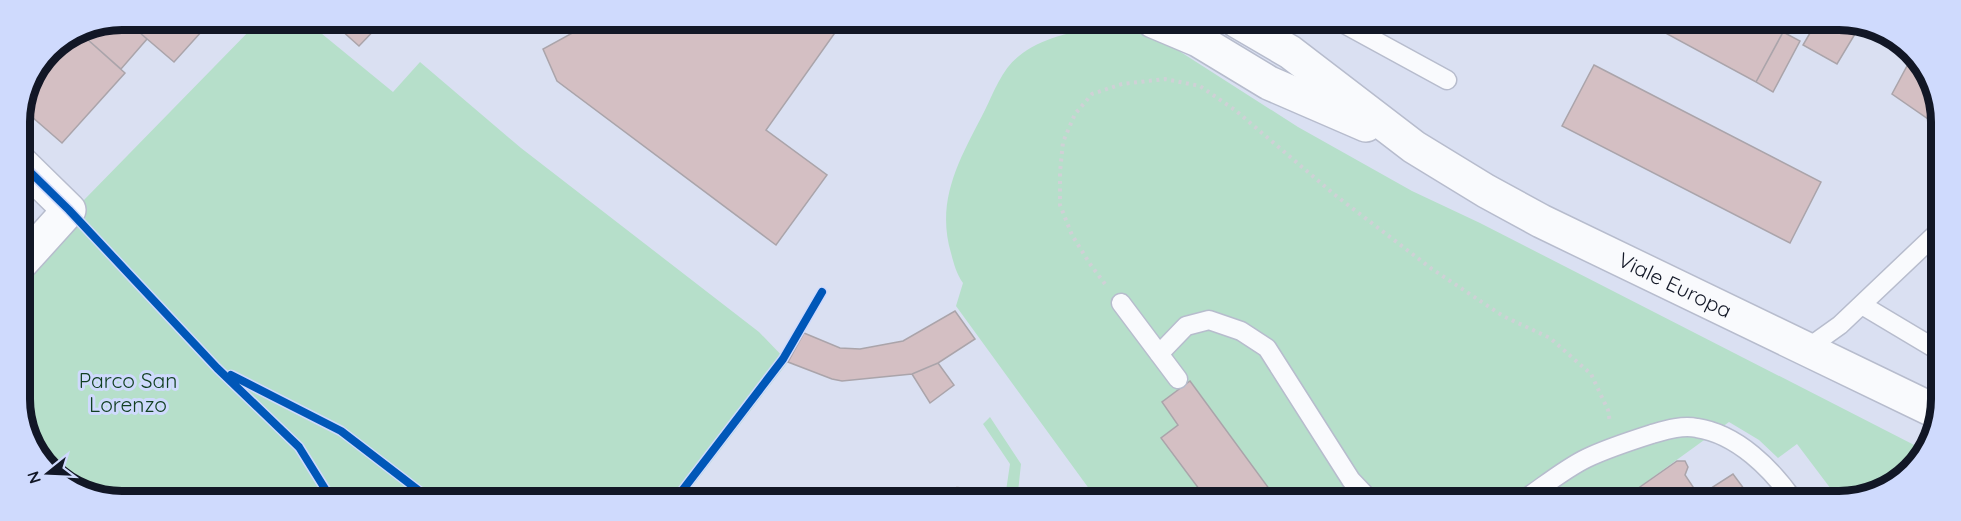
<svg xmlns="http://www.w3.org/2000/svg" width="1961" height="521" viewBox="0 0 1961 521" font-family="Quicksand,sans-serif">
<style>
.green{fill:#b6dfca}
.building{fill:#d4bfc3;stroke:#aaa4aa;stroke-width:1.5}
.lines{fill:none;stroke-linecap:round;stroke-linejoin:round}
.lane-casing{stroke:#b7bccd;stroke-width:21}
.street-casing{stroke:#b7bccd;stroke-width:36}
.primary-casing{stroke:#b7bccd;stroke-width:36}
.path{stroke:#cfd1d6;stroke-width:4;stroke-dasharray:3 4.5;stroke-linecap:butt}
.lane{stroke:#f9fafd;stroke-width:18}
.street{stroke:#f9fafd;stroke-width:33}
.primary{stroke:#f9fafd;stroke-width:33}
.cycleway-casing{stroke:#cfdafd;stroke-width:11}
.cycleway{stroke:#0057b8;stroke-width:8}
.labels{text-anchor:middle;stroke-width:6;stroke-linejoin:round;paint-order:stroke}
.street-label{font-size:21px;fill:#121726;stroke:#cfdafd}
.park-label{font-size:21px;fill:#124022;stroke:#cfdafd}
.rim{fill:none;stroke:#121726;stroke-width:8}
</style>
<rect width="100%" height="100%" fill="#dae0f2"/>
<!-- green -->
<path class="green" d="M 260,20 L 265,20 L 277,32 L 293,20 L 305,20 L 393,92 L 420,62 L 521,148 L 759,332 L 788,362 L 682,500 L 102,499 L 49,471 L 22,419 L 21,267 L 69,210 L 84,200 Z
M 1100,26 L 1139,33 L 1176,49 L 1298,127 L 1412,191 L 1480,223 L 1922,449 L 1906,476 L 1845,501 L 1840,501 L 1797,444 L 1778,458 L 1759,440 L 1729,422 L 1620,501 L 1278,501 L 1190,381 L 1162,402 L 1178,425 L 1203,494 L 1194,501 L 1098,501 L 956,306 L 963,283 C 956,273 954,264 951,253 C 935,199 961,157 985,110 C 994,92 1002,69 1019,56 C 1041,38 1072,32 1100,26 Z
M 990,417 L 1021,464 L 1018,492 L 1006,491 L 1010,464 L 983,424 Z"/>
<!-- building -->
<path class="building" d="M 125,20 L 147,39 L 121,69 L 78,31 L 83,27 Z
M 125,20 L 212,20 L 174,62 Z
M 330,20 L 384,20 L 359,46 Z
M 596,20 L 844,20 L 766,130 L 827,175 L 776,245 L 557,81 L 543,49 Z
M 1662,21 L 1781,21 L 1787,25 L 1756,82 L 1658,29 Z
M 1817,21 L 1845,22 L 1858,29 L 1837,64 L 1803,45 Z
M 78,31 L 125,73 L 62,143 L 23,109 L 50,49 Z
M 1783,32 L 1800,41 L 1773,92 L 1756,82 Z
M 1594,65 L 1821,182 L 1790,243 L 1562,126 Z
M 1907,66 L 1924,74 L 1939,102 L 1939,111 L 1934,123 L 1892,94 Z
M 955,311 L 975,339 L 938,363 L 912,374 L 842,381 L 832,379 L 788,362 L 804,333 L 840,348 L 860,349 L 903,341 Z
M 938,363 L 954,385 L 930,403 L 912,374 Z
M 1190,381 L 1278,501 L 1208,501 L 1161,438 L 1178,425 L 1162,402 Z
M 1677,461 L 1685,461 L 1688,467 L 1685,475 L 1699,496 L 1733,474 L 1753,501 L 1620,501 Z"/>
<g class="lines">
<defs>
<path id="lane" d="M 1339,21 L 1447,80
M 1121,303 L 1178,379
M 1862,305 L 1939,351
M 1805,350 L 1840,325 L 1939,231
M 1159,354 L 1186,326 L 1209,320 L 1241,331 L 1267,348 L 1351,480 L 1371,501
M 1522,501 C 1543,487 1564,469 1587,458 C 1608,448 1630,441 1652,434 C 1666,430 1682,425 1697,428 C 1737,434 1772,469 1794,501"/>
<path id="street" d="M 20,162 L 69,210 L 21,263"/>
<g id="primary">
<path d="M 1153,21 L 1198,40 L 1269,83 L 1366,125"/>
<path id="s1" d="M 1237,21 L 1290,52 L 1414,147 L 1486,191 L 1541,221 L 1939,413"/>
</g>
</defs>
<!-- lane casing -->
<use href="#lane" class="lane-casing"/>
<!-- street casing -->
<use href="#street" class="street-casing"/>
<!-- primary casing -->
<use href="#primary" class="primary-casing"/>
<!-- path -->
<path class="path" d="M 1105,284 L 1090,264 L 1072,235 L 1060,205 L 1060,172 L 1063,142 L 1075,114 L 1092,94 L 1122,84 L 1165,79 L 1200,86 L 1235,110 L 1335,195 L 1432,269 L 1503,316 L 1550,338 L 1591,374 L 1608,410 L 1610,423
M 956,488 L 1015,500"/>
<!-- lane -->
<use href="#lane" class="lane"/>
<!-- street -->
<use href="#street" class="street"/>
<!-- primary -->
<use href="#primary" class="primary"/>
<defs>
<path id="cycleway" d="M 20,162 L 69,210 L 217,368 L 299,447 L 332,500
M 231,375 L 341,431 L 431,500
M 675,500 L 783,359 L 822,292"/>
</defs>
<!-- cycleway casing -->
<use href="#cycleway" class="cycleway-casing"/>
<!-- cycleway -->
<use href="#cycleway" class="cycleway"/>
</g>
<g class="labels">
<!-- street labels -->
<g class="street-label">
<text dy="7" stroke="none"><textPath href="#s1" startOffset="513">Viale Europa</textPath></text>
</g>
<!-- park labels -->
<g class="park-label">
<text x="128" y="388">Parco San<tspan x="128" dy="24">Lorenzo</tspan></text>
</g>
</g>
<!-- crop -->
<path d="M0 0H1961V521H0ZM122 30H1839A92 92 0 0 1 1931 122V399A92 92 0 0 1 1839 491H122A92 92 0 0 1 30 399V122A92 92 0 0 1 122 30Z" fill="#cfdafd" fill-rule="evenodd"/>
<path class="rim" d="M122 30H1839A92 92 0 0 1 1931 122V399A92 92 0 0 1 1839 491H122A92 92 0 0 1 30 399V122A92 92 0 0 1 122 30Z"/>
<!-- north arrow -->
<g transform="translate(48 473) rotate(252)" stroke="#cfdafd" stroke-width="4.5" paint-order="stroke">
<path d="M0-4.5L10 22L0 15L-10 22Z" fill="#121726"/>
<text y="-9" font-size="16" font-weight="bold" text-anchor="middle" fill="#121726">N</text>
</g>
</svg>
